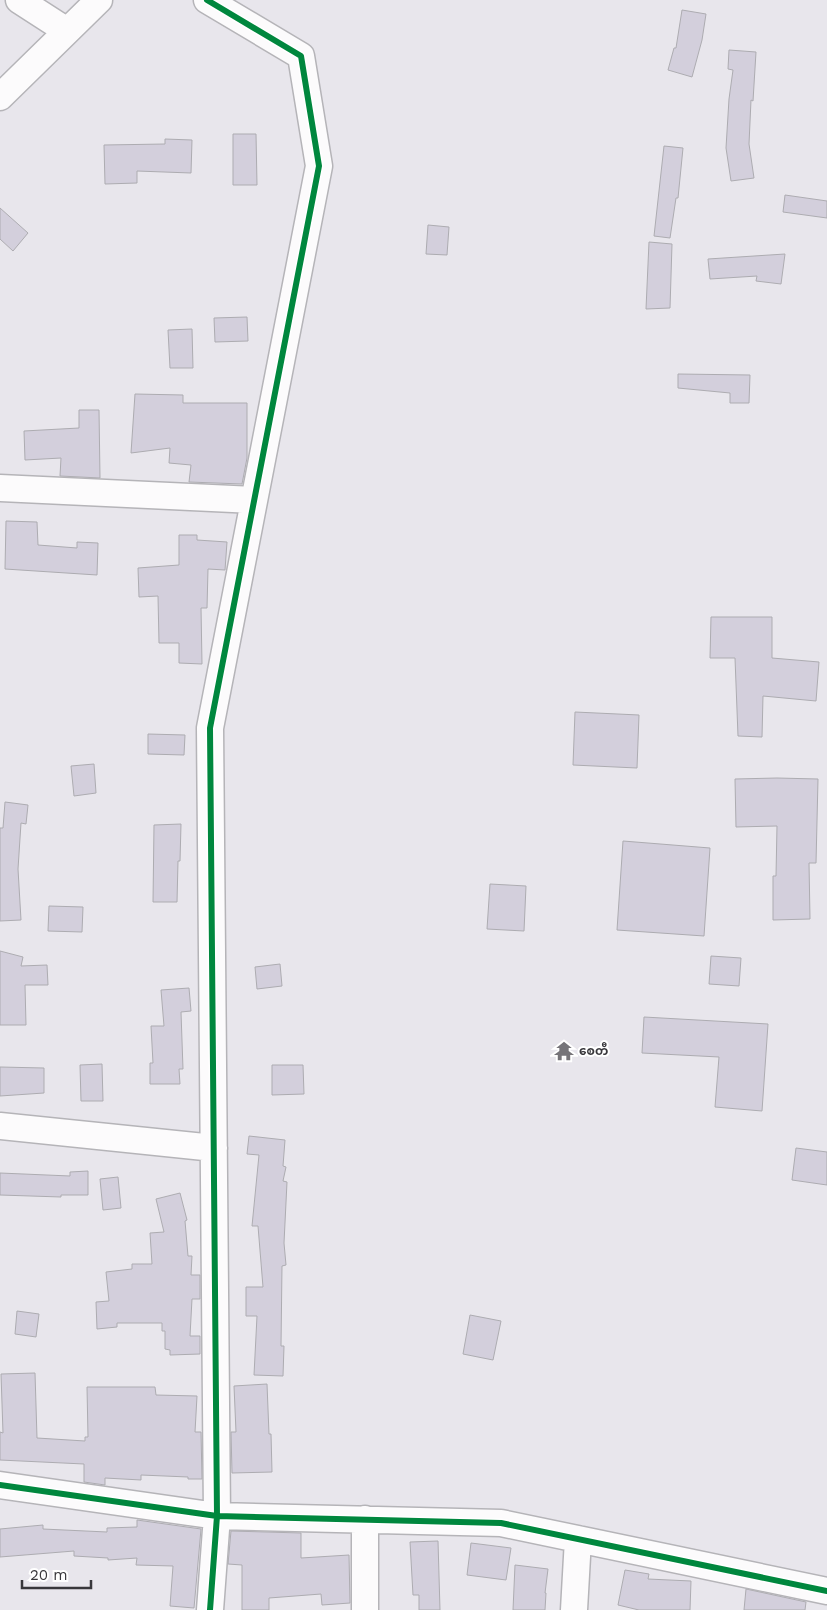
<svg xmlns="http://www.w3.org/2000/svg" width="827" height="1610" viewBox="0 0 827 1610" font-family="'Work Sans','Noto Sans Myanmar',sans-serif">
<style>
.building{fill:#d3cfdc;stroke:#adacb1}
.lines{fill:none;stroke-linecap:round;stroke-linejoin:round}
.minor-casing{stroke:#b5b4b8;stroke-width:29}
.minor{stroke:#fcfbfc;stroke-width:26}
.cycleway-casing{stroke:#fff;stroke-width:9}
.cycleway{stroke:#00873e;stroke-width:6}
.labels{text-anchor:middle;stroke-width:4;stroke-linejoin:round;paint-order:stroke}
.poi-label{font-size:12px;font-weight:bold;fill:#38373b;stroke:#fff;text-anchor:start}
</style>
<rect width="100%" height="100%" fill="#e8e6ec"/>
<!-- building -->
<path class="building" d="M 682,10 L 706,14 L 702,40 L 692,77 L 668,70 L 674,48 L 676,48 Z
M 729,50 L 756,52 L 753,101 L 751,100 L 749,144 L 754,178 L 731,181 L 726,148 L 729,99 L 733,70 L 728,69 Z
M 233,134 L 256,134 L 257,185 L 233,185 Z
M 165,139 L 192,140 L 191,173 L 137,171 L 137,183 L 105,184 L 104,145 L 165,144 Z
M 664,146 L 683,148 L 678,198 L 676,198 L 670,238 L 654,236 Z
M 785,195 L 827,201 L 827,218 L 783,212 Z
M 0,208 L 28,233 L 13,251 L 0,239 Z
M 428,225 L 449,227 L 447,255 L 426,254 Z
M 649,242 L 672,244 L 670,308 L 646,309 Z
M 785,254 L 781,284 L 756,281 L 757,276 L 710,279 L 708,259 Z
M 247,317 L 248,341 L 215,342 L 214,318 Z
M 192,329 L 193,368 L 170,368 L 168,330 Z
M 678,374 L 750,375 L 749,403 L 730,403 L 730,393 L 678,388 Z
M 135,394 L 183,395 L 183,403 L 247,403 L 247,458 L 242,484 L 189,482 L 191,465 L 169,463 L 170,448 L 131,453 Z
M 79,410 L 99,410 L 100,478 L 60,476 L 61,458 L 25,460 L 24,431 L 79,428 Z
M 6,521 L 37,522 L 38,545 L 77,548 L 77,542 L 98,543 L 97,575 L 5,569 Z
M 179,535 L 197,535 L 197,540 L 227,542 L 225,570 L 208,569 L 207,608 L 201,608 L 202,664 L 179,663 L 179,643 L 159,643 L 158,596 L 139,597 L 138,568 L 179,565 Z
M 711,617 L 772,617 L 772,658 L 819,662 L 816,701 L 763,696 L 762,737 L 738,736 L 735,658 L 710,658 Z
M 575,712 L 639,715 L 637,768 L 573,765 Z
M 148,734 L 185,735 L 184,755 L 148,754 Z
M 94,764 L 96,793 L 74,796 L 71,766 Z
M 777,778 L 818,779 L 816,863 L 809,863 L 810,919 L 773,920 L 773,876 L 776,876 L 777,826 L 736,827 L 735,779 Z
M 5,802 L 28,805 L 26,824 L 21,823 L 18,869 L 21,920 L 0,921 L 0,828 L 3,828 Z
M 181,824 L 180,861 L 178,861 L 177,902 L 153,902 L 154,825 Z
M 623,841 L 710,848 L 704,936 L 617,930 Z
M 490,884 L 526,886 L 524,931 L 487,929 Z
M 49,906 L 83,907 L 82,932 L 48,931 Z
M 0,951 L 23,957 L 21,966 L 47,965 L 48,985 L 25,985 L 26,1025 L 0,1025 Z
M 711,956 L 741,958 L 739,986 L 709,984 Z
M 280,964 L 282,986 L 257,989 L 255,967 Z
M 189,988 L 191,1011 L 181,1012 L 183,1069 L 179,1069 L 180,1084 L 150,1084 L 150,1063 L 153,1063 L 151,1026 L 164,1026 L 161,990 Z
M 644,1017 L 768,1024 L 762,1111 L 715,1107 L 719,1057 L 642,1053 Z
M 102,1064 L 103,1101 L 81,1101 L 80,1065 Z
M 272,1065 L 303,1065 L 304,1094 L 272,1095 Z
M 0,1067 L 44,1068 L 44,1093 L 0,1096 Z
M 249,1136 L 285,1140 L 283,1166 L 286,1167 L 283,1181 L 287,1182 L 284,1243 L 286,1265 L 282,1266 L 281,1346 L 284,1346 L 283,1376 L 254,1375 L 257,1316 L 246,1316 L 246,1287 L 263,1287 L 258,1226 L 252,1226 L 259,1155 L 247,1154 Z
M 796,1148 L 827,1152 L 827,1185 L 792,1180 Z
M 88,1171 L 88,1195 L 61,1195 L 61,1197 L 0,1195 L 0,1173 L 70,1176 L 70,1172 Z
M 118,1177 L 121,1208 L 103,1210 L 100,1179 Z
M 180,1193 L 187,1220 L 185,1221 L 188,1256 L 192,1256 L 191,1275 L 200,1275 L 200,1299 L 192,1299 L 190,1336 L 200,1336 L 200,1354 L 170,1355 L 170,1350 L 165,1349 L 165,1331 L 162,1331 L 162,1323 L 117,1323 L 117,1327 L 97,1329 L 96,1302 L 109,1301 L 106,1272 L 132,1269 L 132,1264 L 152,1264 L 150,1233 L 164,1232 L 156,1199 Z
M 17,1311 L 39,1314 L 36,1337 L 15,1334 Z
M 470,1315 L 501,1321 L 493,1360 L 463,1354 Z
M 35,1373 L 37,1438 L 85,1441 L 85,1437 L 88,1437 L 87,1387 L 155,1387 L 156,1395 L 197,1396 L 195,1432 L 201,1432 L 202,1479 L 188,1479 L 188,1477 L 141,1475 L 141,1480 L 105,1478 L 105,1485 L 84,1482 L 84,1464 L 0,1460 L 0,1432 L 3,1433 L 1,1374 Z
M 267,1384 L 269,1434 L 271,1434 L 272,1472 L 232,1473 L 231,1432 L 236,1432 L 234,1386 Z
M 137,1520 L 201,1529 L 194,1608 L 170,1606 L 173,1566 L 136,1565 L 137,1558 L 108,1560 L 108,1558 L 74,1556 L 74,1551 L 0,1557 L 0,1529 L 43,1525 L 43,1529 L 107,1532 L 107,1528 L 137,1527 Z
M 231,1531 L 301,1533 L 301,1558 L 349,1555 L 350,1603 L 322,1605 L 321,1594 L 269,1598 L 269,1610 L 242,1610 L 242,1565 L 228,1564 Z
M 438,1541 L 440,1610 L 419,1610 L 419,1595 L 413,1595 L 410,1542 Z
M 471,1543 L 511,1548 L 506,1580 L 467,1575 Z
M 515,1565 L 548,1569 L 545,1593 L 546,1593 L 545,1610 L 513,1610 Z
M 625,1570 L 649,1574 L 648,1579 L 691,1581 L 690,1610 L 639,1610 L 618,1605 Z
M 746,1589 L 806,1602 L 805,1610 L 744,1610 Z"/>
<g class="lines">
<defs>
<path id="minor" d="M 19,0 L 67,31
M 207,0 L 301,56 L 319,166 L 210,728 L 217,1516 L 210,1610
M 0,97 L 99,0
M 0,488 L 254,500
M 0,1126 L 214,1148
M 0,1485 L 217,1516 L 501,1523 L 827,1591
M 365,1519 L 365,1610
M 574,1610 L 578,1539"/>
</defs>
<!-- minor casing -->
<use href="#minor" class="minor-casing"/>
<!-- minor -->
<use href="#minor" class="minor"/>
<defs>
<path id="cycleway" d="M 207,0 L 301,56 L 319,166 L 210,728 L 217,1516 L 210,1610
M 0,1485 L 217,1516 L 501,1523 L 827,1591"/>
</defs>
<!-- cycleway casing -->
<use href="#cycleway" class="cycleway-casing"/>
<!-- cycleway -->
<use href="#cycleway" class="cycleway"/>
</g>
<!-- icons -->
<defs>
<symbol id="temple-bare" viewBox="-9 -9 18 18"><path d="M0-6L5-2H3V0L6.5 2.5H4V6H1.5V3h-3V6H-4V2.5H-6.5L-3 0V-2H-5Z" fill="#767479" stroke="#fff" stroke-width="2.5" paint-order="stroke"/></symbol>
</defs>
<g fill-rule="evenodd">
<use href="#temple-bare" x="550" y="1037" width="28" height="28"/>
</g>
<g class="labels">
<!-- poi labels -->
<g class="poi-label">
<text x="579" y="1055">စေတီ</text>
</g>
</g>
<!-- scale -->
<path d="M22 1580v8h69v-8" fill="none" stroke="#38373b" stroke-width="2.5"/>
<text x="30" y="1580" font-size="15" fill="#38373b" stroke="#ffffff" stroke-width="4" paint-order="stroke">20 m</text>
</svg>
